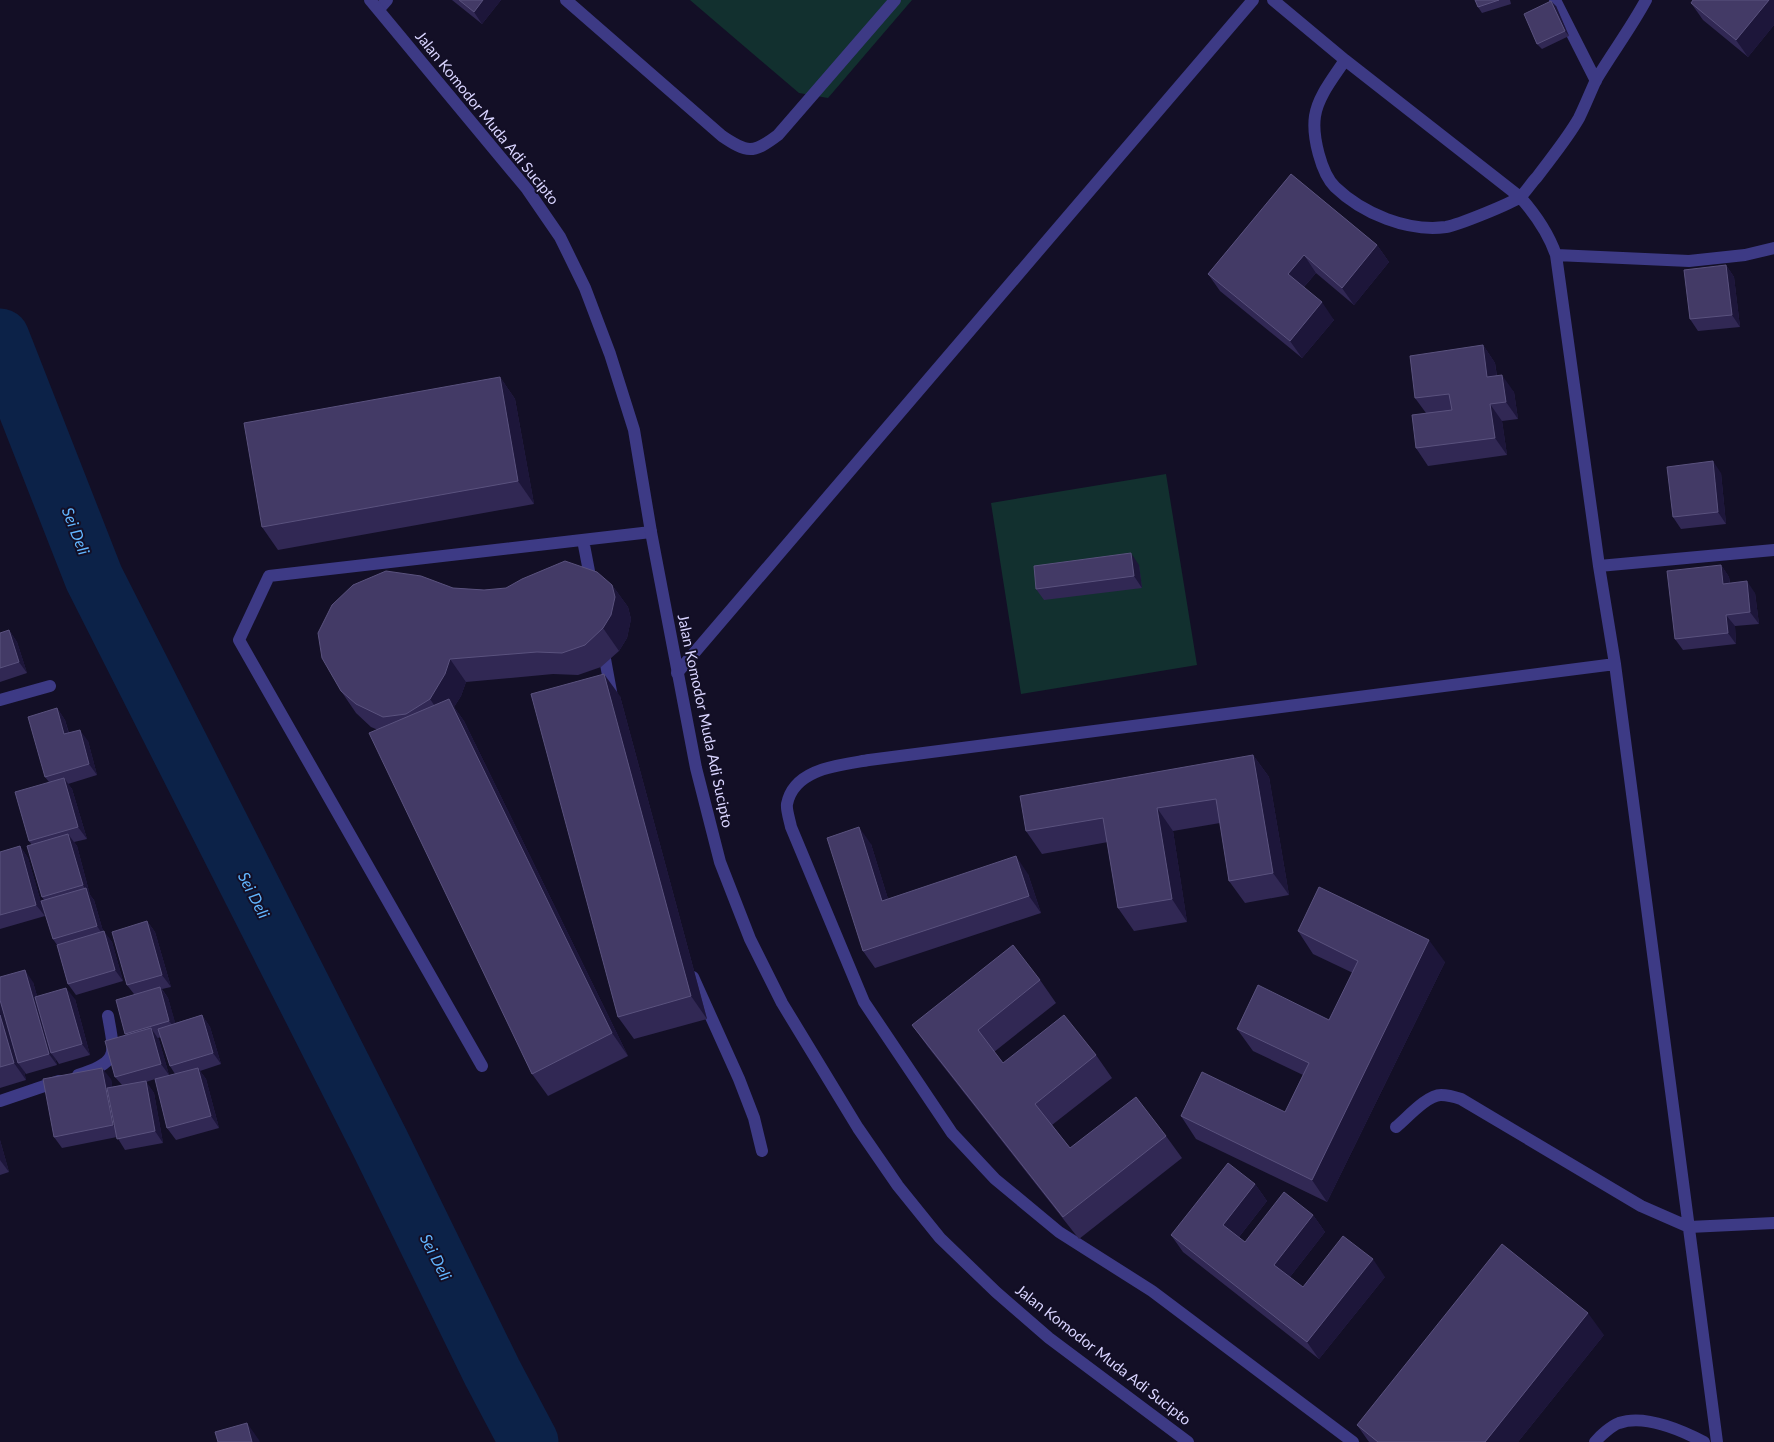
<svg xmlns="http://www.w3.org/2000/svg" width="1774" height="1442" viewBox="0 0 1774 1442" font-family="Lato,sans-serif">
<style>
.green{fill:#12302f}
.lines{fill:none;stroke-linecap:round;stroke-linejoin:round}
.river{stroke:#0c2248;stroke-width:59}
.service{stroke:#3d3a85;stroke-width:12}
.minor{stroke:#3d3a85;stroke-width:12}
.wall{fill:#312854;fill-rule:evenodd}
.shaded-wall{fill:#1d163a}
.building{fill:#433a66;stroke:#5a527e}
.labels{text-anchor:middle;stroke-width:4;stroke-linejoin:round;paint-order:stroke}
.street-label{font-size:15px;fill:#d9d4ff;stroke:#130f26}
.water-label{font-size:16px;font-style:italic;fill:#62b6ff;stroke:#130f26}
</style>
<rect width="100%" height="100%" fill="#130f26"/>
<!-- green -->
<path class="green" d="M 690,0 L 912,0 L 828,98 L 799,93 Z
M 1166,474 L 1197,665 L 1021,694 L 991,503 Z"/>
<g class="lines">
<!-- river -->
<path class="river" d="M 0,338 L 94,578 L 380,1143 L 492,1372 L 529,1442"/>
<!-- service -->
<path class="service" d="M 566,0 L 722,136 C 747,153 753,154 778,135 L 895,0
M 1273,0 L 1345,60 L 1520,197 C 1536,215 1548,232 1556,255 L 1599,566 L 1615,664 L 1717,1442
M 1555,0 L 1596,81
M 379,9 L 387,0
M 1345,60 C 1334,77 1318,96 1315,116 C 1312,136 1321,173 1335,187 C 1363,214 1408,232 1446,227 C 1458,225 1510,204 1520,197 C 1526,192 1531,183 1537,177 C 1551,158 1567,139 1579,118 C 1585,106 1590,93 1596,80 C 1612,53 1631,28 1646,0
M 1556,255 L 1689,261 L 1745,255 L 1774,248
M 583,540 L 592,587
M 1599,566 L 1774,550
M 603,648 L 612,697
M 677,673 L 1253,0
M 693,977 L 739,1079 L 754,1118 L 762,1151
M 482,1066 L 239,640 L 269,576 L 651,532
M 1396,1127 C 1407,1118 1427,1095 1441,1095 C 1448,1095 1455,1097 1461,1099 L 1641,1206 L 1689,1227 L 1774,1223
M 1353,1442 L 1152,1291 L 1059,1232 L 995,1179 L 952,1133 L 864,1002 L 791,827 C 790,821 786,810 787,804 C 794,768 840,765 869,760 L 1615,664
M 1595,1442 C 1600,1436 1611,1426 1619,1423 C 1645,1414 1681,1430 1704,1442"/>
<!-- minor -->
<path class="minor" d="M 370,0 L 527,189 L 560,237 L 585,288 L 610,354 L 634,430 L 651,532 L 696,768 L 720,862 L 750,939 L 782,1003 L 858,1128 L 898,1186 L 940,1238 L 996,1292 L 1049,1338 L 1188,1442
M 0,700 L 50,686
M 78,1075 C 119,1062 115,1055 108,1016
M 0,1101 L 59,1081"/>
</g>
<!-- wall -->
<path class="wall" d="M 452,0 L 501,0 L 482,24 Z
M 1475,0 L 1510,0 L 1511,4 L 1482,13 L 1478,7 Z
M 1774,0 L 1774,25 L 1748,57 L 1703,20 L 1691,3 Z
M 1556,6 L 1569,36 L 1542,49 L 1537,44 Z
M 1291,174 L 1377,245 L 1389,262 L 1354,305 L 1316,273 L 1304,287 L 1334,320 L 1302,358 L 1220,291 L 1208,274 Z
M 1726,265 L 1734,277 L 1740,327 L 1698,331 L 1690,319 Z
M 1483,345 L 1495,363 L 1497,376 L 1514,392 L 1518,419 L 1502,421 L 1507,455 L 1428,466 L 1416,448 L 1426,413 L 1415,398 Z
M 500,377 L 515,399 L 534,504 L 278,550 L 262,527 Z
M 1721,473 L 1726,524 L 1681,529 L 1673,517 Z
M 1139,565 L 1142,588 L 1044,600 L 1036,589 Z
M 1721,565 L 1729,577 L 1730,583 L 1755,593 L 1759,624 L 1735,626 L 1736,644 L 1683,650 L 1675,639 Z
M 612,585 L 628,607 L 631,619 L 627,638 L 619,651 L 601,667 L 578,675 L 553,674 L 466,682 L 461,696 L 454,707 L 464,721 L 628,1056 L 548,1096 L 532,1074 L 378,730 L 371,727 L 356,713 L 341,691 L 453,588 L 484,590 Z
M 9,630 L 17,642 L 27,673 L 0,682 L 0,633 Z
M 620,696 L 707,1019 L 634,1039 L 618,1017 Z
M 57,708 L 65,720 L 69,733 L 88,741 L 97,775 L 68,784 L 72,789 L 87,839 L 74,842 L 77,846 L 90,895 L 94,900 L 103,931 L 112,942 L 123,981 L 76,995 L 68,984 L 57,945 L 53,939 L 44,900 L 42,897 L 32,845 L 29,841 L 49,782 L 45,777 Z
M 1253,755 L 1269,777 L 1289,895 L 1245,903 L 1229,881 L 1220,823 L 1173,831 L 1187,922 L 1134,931 L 1118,908 L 1108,842 L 1042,854 L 1026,831 Z
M 871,844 L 888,899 L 1028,874 L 1041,913 L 875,968 L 863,951 Z
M 20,846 L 28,858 L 45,916 L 0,929 L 0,852 Z
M 147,921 L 155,932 L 171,987 L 162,989 L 168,998 L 175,1023 L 202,1015 L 210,1027 L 221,1064 L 200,1071 L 206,1079 L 219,1128 L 176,1140 L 167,1128 L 155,1079 L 146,1082 L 154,1093 L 163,1143 L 125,1150 L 117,1137 L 62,1148 L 54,1137 L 111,1079 L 112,1087 L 122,1085 L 115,1077 L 126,1035 L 125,1034 L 134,994 L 127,985 ZM 161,1037 L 170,1066 L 175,1074 L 169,1075 L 159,1040 L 158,1038 Z
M 1298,931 L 1445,962 L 1327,1202 L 1196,1139 L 1181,1116 L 1285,1112 L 1303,1075 L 1253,1051 L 1237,1029 L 1329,1020 L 1353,973 L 1313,954 Z
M 0,977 L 33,982 L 37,996 L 75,999 L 90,1055 L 59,1064 L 55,1058 L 57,1065 L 26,1074 L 24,1071 L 26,1080 L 0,1088 Z
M 1040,980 L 1056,1003 L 994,1052 L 1003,1063 L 1096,1055 L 1112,1078 L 1052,1125 L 1070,1148 L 1166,1136 L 1182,1158 L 1079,1239 L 928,1047 L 912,1025 Z
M 0,1140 L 9,1172 L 0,1175 Z
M 1255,1184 L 1267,1201 L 1239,1237 L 1245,1242 L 1313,1215 L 1325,1232 L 1290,1277 L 1303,1287 L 1385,1277 L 1319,1359 L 1183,1252 L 1171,1235 Z
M 1604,1335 L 1518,1442 L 1369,1442 L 1357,1425 Z"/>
<!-- shaded-wall -->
<path class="shaded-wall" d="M 483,0 L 501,0 L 482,24 L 474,12 Z
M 1769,0 L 1774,0 L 1774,25 L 1748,57 L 1736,40 Z
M 1551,1 L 1556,6 L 1569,36 L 1565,31 Z
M 1377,245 L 1389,262 L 1354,305 L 1342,288 Z
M 1304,255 L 1316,273 L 1300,291 L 1288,274 Z
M 1726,265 L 1734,277 L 1740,327 L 1732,315 Z
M 1322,302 L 1334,320 L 1302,358 L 1290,341 Z
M 1483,345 L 1495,363 L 1499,394 L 1487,377 Z
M 1502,375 L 1514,392 L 1518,419 L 1506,402 Z
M 500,377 L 515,399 L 534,504 L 518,481 Z
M 1490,404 L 1502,421 L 1507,455 L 1495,438 Z
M 1713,461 L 1721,473 L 1726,524 L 1718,512 Z
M 1131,553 L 1139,565 L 1142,588 L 1134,576 Z
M 1721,565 L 1729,577 L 1731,596 L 1723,584 Z
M 1747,581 L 1755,593 L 1759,624 L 1750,612 Z
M 612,585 L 628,607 L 631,619 L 627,638 L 619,651 L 603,628 Z
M 1726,615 L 1735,626 L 1736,644 L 1728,633 Z
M 9,630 L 17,642 L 27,673 L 19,662 Z
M 450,659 L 466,682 L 461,696 L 454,707 L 464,721 L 628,1056 L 612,1033 L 445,721 L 430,699 Z
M 604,674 L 620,696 L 707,1019 L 691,996 Z
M 57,708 L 65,720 L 72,746 L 64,734 Z
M 80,730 L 88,741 L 97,775 L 89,764 Z
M 1253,755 L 1269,777 L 1289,895 L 1273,873 Z
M 64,778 L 72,789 L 87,839 L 78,827 Z
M 1157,808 L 1173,831 L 1187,922 L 1172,899 Z
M 859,827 L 871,844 L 894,918 L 882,901 Z
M 68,834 L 77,846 L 90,895 L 94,900 L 105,938 L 97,926 L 86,890 L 83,885 Z
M 20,846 L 28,858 L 45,916 L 36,905 Z
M 1016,856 L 1028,874 L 1041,913 L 1029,896 Z
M 147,921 L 155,932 L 171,987 L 162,975 Z
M 104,931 L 112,942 L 123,981 L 115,970 Z
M 1429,940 L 1445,962 L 1327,1202 L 1312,1180 Z
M 25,970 L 33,982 L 53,1052 L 51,1053 L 55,1058 L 57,1065 L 49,1054 Z
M 160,987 L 168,998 L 178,1032 L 169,1021 Z
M 66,988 L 75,999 L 90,1055 L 82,1044 Z
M 0,991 L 18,1063 L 24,1071 L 26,1080 L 14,1063 L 0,1015 Z
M 202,1015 L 210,1027 L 221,1064 L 213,1053 Z
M 151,1028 L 159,1040 L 169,1075 L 161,1064 Z
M 102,1068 L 111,1079 L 121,1137 L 113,1125 Z
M 198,1068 L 206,1079 L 219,1128 L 211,1116 Z
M 146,1081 L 154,1093 L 163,1143 L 155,1131 Z
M 0,1140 L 9,1172 L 0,1160 Z
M 1255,1184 L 1267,1201 L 1235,1242 L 1223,1225 Z
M 1313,1215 L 1325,1232 L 1286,1282 L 1274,1265 Z
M 1373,1259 L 1385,1277 L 1319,1359 L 1307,1342 Z
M 1588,1313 L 1604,1335 L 1518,1442 L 1485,1442 Z
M 247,1423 L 259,1440 L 260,1442 L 252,1442 Z"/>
<!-- building -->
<path class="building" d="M 459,0 L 483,0 L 474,12 Z
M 1475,0 L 1499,0 L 1478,7 Z
M 1693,0 L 1769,0 L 1736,40 L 1691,3 Z
M 1551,1 L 1565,31 L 1537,44 L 1524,14 Z
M 1291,174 L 1377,245 L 1342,288 L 1304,255 L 1288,274 L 1322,302 L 1290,341 L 1208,274 Z
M 1726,265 L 1732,315 L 1690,319 L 1684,270 Z
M 1483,345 L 1487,377 L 1502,375 L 1506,402 L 1490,404 L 1495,438 L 1416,448 L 1412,415 L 1452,410 L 1449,394 L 1415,398 L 1410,356 Z
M 500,377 L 518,481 L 262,527 L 244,423 Z
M 1713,461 L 1718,512 L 1673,517 L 1667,467 Z
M 1131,553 L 1134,576 L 1036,589 L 1034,566 Z
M 565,561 L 597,572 L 612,585 L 615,597 L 611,615 L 603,628 L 585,645 L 562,653 L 537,652 L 450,659 L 445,674 L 430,699 L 406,714 L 383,717 L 356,704 L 341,691 L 322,658 L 318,633 L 332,605 L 353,585 L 386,571 L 421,576 L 453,588 L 484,590 L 506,588 L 522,579 Z
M 1721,565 L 1723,584 L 1747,581 L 1750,612 L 1726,615 L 1728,633 L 1675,639 L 1667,571 Z
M 9,630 L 19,662 L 0,668 L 0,633 Z
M 604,674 L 691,996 L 618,1017 L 531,694 Z
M 449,699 L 612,1033 L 532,1074 L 369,733 Z
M 57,708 L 64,734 L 80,730 L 89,764 L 45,777 L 28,717 Z
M 1253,755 L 1273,873 L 1229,881 L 1216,799 L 1157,808 L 1172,899 L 1118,908 L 1103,818 L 1026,831 L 1020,796 Z
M 64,778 L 78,827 L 29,841 L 15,792 Z
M 859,827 L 882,901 L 1016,856 L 1029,896 L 863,951 L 827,838 Z
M 68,834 L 83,885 L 42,897 L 27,846 Z
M 20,846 L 36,905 L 0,915 L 0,852 Z
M 1319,887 L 1429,940 L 1312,1180 L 1181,1116 L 1202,1072 L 1285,1112 L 1309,1063 L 1237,1029 L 1258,985 L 1329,1020 L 1358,961 L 1298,931 Z
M 86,888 L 97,926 L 53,939 L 41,901 Z
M 147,921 L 162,975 L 127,985 L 112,932 Z
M 104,931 L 115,970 L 68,984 L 57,945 Z
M 1013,945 L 1040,980 L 978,1030 L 1003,1063 L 1064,1015 L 1096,1055 L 1035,1104 L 1070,1148 L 1136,1097 L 1166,1136 L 1063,1217 L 912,1025 Z
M 25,970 L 49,1054 L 18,1063 L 0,1000 L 0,977 Z
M 160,987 L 169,1021 L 125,1034 L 116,1000 Z
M 66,988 L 82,1044 L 51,1053 L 35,997 Z
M 0,1015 L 14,1063 L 0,1067 Z
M 202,1015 L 213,1053 L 170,1066 L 158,1029 Z
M 151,1028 L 161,1064 L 115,1077 L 105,1041 Z
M 102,1068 L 113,1125 L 54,1137 L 43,1079 Z
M 198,1068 L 211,1116 L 167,1128 L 155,1079 Z
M 146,1081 L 155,1131 L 117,1139 L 107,1088 Z
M 1228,1163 L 1255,1184 L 1223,1225 L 1245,1242 L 1284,1192 L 1313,1215 L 1274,1265 L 1303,1287 L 1343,1236 L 1373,1259 L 1307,1342 L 1171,1235 Z
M 1502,1244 L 1588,1313 L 1485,1442 L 1378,1442 L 1357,1425 Z
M 247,1423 L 252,1442 L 218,1442 L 215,1432 Z"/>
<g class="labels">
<!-- street labels -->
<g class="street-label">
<text transform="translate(487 118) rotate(51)" y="5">Jalan Komodor Muda Adi Sucipto</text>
<text transform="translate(705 721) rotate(78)" y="5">Jalan Komodor Muda Adi Sucipto</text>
<text transform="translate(1103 1355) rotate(38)" y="5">Jalan Komodor Muda Adi Sucipto</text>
</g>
<!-- water labels -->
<g class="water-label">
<text transform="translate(76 531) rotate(69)" y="6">Sei Deli</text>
<text transform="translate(254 895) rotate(63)" y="6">Sei Deli</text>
<text transform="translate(436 1257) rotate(63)" y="6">Sei Deli</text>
</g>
</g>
</svg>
